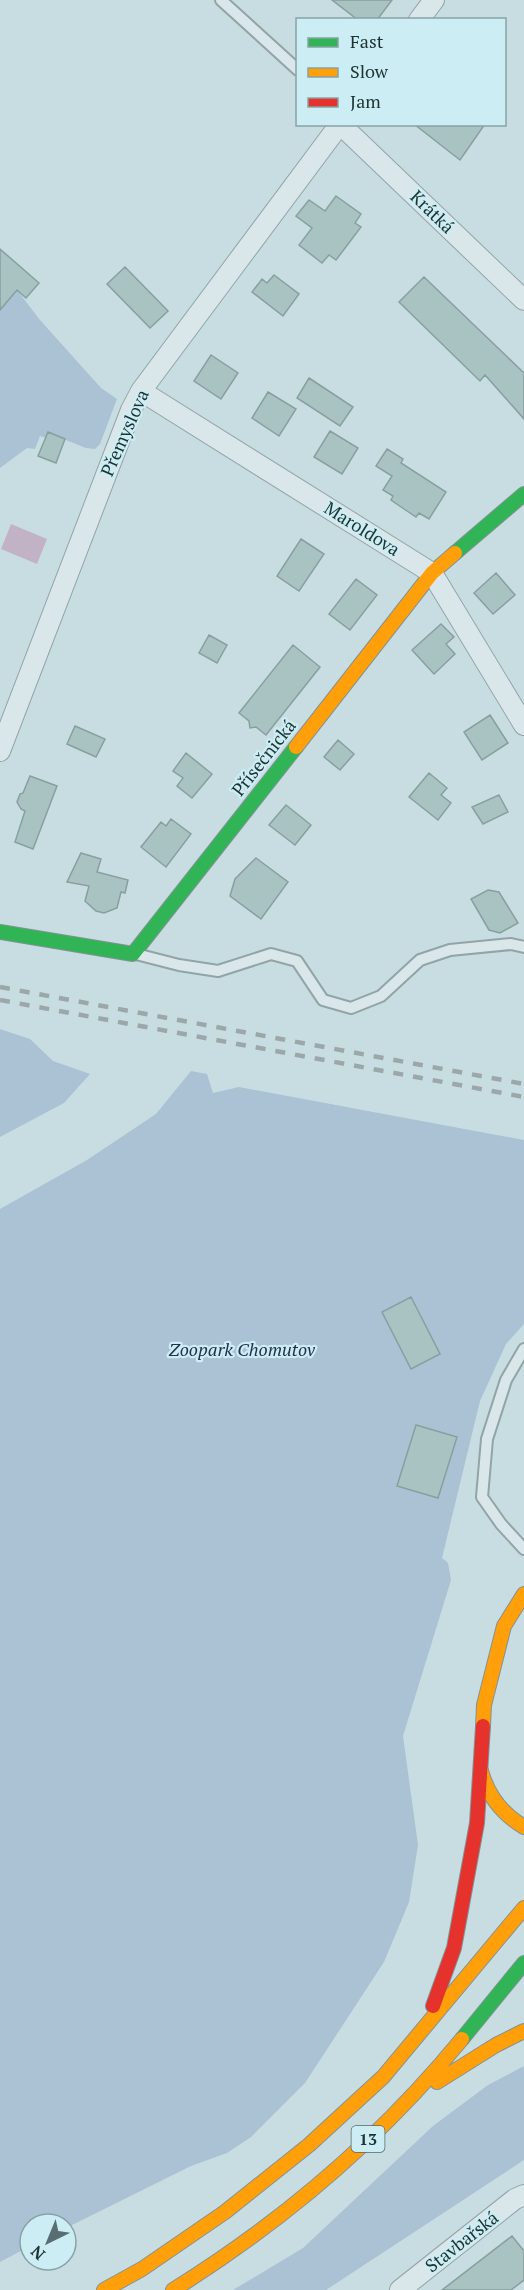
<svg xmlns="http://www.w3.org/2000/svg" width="524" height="2290" viewBox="0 0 524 2290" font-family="'PT Serif',serif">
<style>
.green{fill:#abc1d4}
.water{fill:#c1b3c5}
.building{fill:#a9c3c3;stroke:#889f9f;stroke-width:1.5}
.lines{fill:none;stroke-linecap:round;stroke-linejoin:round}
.lane-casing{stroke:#92a4a6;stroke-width:14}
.street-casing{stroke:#92a4a6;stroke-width:22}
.fast-casing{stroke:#829396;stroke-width:16}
.slow-casing{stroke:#829396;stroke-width:16}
.jam-casing{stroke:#829396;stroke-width:16}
.lane{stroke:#dae7ea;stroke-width:10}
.street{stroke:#dae7ea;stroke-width:20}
.fast{stroke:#30b455;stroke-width:14}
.slow{stroke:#ff9f0a;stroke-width:14}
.jam{stroke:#e5322d;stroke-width:14}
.rail{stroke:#9ba7a8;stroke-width:4.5;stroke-dasharray:10 10;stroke-linecap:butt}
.labels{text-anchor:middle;stroke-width:4.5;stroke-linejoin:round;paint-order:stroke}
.shield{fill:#cdedf4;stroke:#516b6c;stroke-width:1.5}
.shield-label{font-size:16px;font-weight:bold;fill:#1c3332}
.street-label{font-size:18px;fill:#1c3332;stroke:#cdedf4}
.park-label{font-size:18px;font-style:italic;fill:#23304f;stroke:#cdedf4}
</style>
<rect width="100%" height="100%" fill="#c8dde2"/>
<!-- green -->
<path class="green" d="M 17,290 L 40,320 L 101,388 L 117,399 L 100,444 L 95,449 L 86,448 L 48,433 L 46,438 L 40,436 L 35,449 L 27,448 L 0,468 L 0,300 L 5,304 Z
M 0,1029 L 30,1039 L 53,1061 L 90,1074 L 64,1103 L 0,1137 Z
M 191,1071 L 207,1074 L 213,1093 L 239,1087 L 524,1140 L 524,1324 L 506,1344 L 480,1401 L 442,1558 L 448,1563 L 451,1580 L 403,1736 L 418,1845 L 409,1902 L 384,1962 L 305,2083 L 251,2137 L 227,2153 L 191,2166 L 66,2228 L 66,2224 L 30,2224 L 30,2246 L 0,2262 L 0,1209 L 87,1160 L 156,1114 Z
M 524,2066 L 524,2160 L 326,2290 L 233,2290 L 303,2248 L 433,2126 L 488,2085 Z"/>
<!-- water -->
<path class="water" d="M 11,524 L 47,539 L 37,564 L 1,549 Z"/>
<!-- building -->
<path class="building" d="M 332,0 L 392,0 L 377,20 L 358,20 Z
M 414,124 L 485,124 L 460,160 Z
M 336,196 L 361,214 L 355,223 L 361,227 L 336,260 L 329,255 L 322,263 L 299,245 L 312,228 L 296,216 L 309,200 L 325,211 Z
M 0,249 L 39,283 L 26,298 L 17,290 L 0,310 Z
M 125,267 L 168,311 L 150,328 L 107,284 Z
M 274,275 L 299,294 L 283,316 L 252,292 L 262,279 L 267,283 Z
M 424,277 L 524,373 L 524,419 L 485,375 L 480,381 L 399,302 Z
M 211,355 L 238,373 L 221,399 L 194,381 Z
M 309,378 L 353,407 L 340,426 L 297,398 Z
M 268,392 L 296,409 L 279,436 L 252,418 Z
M 330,431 L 358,448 L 342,474 L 314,457 Z
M 48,432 L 65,439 L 56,463 L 38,456 Z
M 387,449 L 403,459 L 401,463 L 446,492 L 429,519 L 419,513 L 416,517 L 404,509 L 391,500 L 393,496 L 383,490 L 392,476 L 376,466 Z
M 301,539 L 324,554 L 299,591 L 277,576 Z
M 496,573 L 515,595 L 493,614 L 474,593 Z
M 356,579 L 377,595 L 350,630 L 329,614 Z
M 441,624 L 454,637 L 446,644 L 455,654 L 434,674 L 412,650 Z
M 209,635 L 227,645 L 217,663 L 199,653 Z
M 293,645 L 320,667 L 266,735 L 256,727 L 250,728 L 249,721 L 239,713 Z
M 490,715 L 508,743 L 482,760 L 464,732 Z
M 75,726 L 105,739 L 96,757 L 67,744 Z
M 338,740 L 354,754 L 340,770 L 324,757 Z
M 186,753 L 212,774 L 192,798 L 177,786 L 183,778 L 173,771 Z
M 429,773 L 447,788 L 441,795 L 451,803 L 438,820 L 409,797 Z
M 30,776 L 57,786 L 33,849 L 15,842 L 25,811 L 21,809 L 17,802 L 20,794 L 23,793 Z
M 499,795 L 508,812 L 483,824 L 472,807 Z
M 286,805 L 311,825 L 295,845 L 269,825 Z
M 171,819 L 191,834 L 166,867 L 141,847 L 161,822 L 166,826 Z
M 81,853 L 101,859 L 97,872 L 128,880 L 125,893 L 121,892 L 117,908 L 104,913 L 96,911 L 85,901 L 89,886 L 67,882 Z
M 256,858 L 288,882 L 261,919 L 230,896 L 235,879 Z
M 488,890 L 499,892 L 518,923 L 500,933 L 489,930 L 471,899 Z
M 411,1297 L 440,1354 L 411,1369 L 382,1312 Z
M 416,1425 L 457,1437 L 438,1498 L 397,1486 Z
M 512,2236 L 524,2251 L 524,2280 L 511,2290 L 442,2290 Z"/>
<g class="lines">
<defs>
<path id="lane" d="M 221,0 L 298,70
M 136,954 L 179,965 L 218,971 L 271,954 L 297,961 L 323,1000 L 351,1008 L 381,996 L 420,960 L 450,950 L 511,944 L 524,947
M 524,1349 L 506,1380 L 487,1439 L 482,1497 L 501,1524 L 524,1549"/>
<path id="street" d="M 419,20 L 434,0
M 340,124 L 524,300
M 141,391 L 432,573 L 524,725
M 0,751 L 131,410 L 141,391 L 340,124
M 400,2290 L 515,2199 L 524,2195"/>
<path id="fast" d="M 455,553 L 524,494
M 0,932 L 133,954 L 296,747
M 462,2039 L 524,1963"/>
<path id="slow" d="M 296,747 L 432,573 L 455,553
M 483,1726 L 484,1705 L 504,1626 L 524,1594
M 481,1771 C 488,1796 502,1814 524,1827
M 437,2082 L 496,2045 L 524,2031
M 104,2290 L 142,2269 L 225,2212 L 309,2145 L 383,2077 L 524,1908
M 173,2290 C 282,2222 380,2139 462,2039"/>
<path id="jam" d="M 433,2006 L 454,1948 L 477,1823 L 483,1726"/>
</defs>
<!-- lane casing -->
<use href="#lane" class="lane-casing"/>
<!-- street casing -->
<use href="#street" class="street-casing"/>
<!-- fast casing -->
<use href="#fast" class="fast-casing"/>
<!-- slow casing -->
<use href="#slow" class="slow-casing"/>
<!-- jam casing -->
<use href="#jam" class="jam-casing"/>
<!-- lane -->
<use href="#lane" class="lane"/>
<!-- street -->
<use href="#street" class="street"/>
<!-- fast -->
<use href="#fast" class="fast"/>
<!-- slow -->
<use href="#slow" class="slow"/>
<!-- jam -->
<use href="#jam" class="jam"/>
<!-- rail -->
<path class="rail" d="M 0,987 L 524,1084
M 0,1000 L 524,1097"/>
</g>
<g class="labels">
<!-- shield labels -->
<rect class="shield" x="351.5" y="2126" width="33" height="26" rx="4.5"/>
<g class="shield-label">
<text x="368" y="2145">13</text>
</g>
<!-- street labels -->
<g class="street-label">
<text transform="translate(432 212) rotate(44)" y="6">Krátká</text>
<text transform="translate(125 433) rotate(-66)" y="6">Přemyslova</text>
<text transform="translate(362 529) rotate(32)" y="6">Maroldova</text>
<text transform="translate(264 758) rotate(-52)" y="6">Přísečnická</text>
<text transform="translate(462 2242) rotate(-38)" y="6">Stavbařská</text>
</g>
<!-- park labels -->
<g class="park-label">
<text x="242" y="1356">Zoopark Chomutov</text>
</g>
</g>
<!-- legend -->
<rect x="296" y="18" width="210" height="108" fill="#cdedf4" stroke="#86a3a6" stroke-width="1.5"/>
<rect x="308" y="38" width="30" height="9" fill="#30b455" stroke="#86a3a6" stroke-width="1.5"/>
<text x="350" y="48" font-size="18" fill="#1c3332">Fast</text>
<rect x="308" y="68" width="30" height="9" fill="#ff9f0a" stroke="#86a3a6" stroke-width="1.5"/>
<text x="350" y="78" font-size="18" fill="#1c3332">Slow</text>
<rect x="308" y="98" width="30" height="9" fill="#e5322d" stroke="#86a3a6" stroke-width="1.5"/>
<text x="350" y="108" font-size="18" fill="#1c3332">Jam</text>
<!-- north arrow -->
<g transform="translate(48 2242) rotate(223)"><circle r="28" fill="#cdedf4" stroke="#86a3a6" stroke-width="1.5"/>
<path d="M0-4.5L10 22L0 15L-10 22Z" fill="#586e70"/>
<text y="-9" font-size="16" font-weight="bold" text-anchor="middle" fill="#1c3332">N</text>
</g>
</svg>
